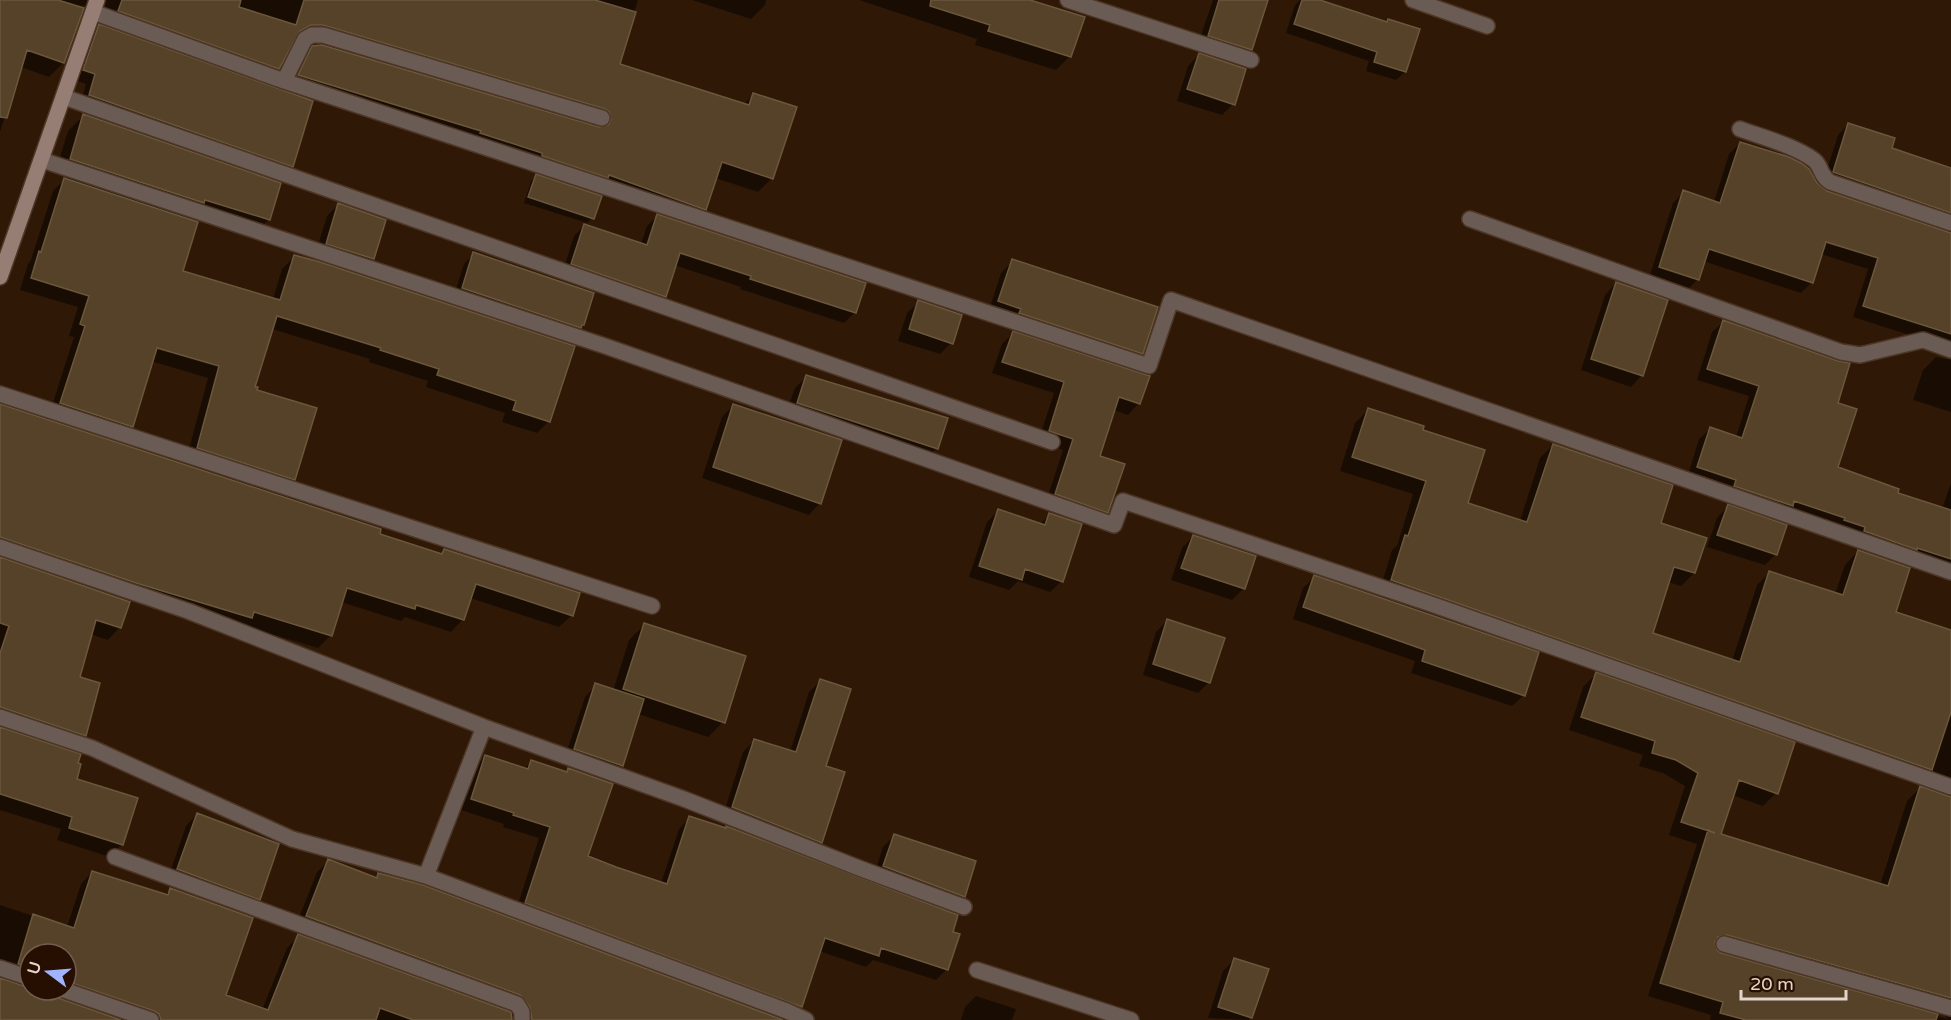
<svg xmlns="http://www.w3.org/2000/svg" width="1951" height="1020" viewBox="0 0 1951 1020" font-family="'Varela Round',sans-serif">
<style>
.shadow{fill:#0007;fill-rule:evenodd}
.building{fill:#554228;stroke:#6b573c;stroke-width:1.5}
.lines{fill:none;stroke-linecap:round;stroke-linejoin:round}
.street-casing{stroke:#4d3625;stroke-width:18}
.secondary-casing{stroke:#4d3625;stroke-width:18}
.street{stroke:#6a5c55;stroke-width:15}
.secondary{stroke:#967e74;stroke-width:15}
</style>
<rect width="100%" height="100%" fill="#301806"/>
<!-- shadow -->
<path class="shadow" d="M 0,0 L 638,0 L 618,65 L 743,105 L 753,95 L 772,178 L 758,192 L 715,178 L 705,209 L 691,223 L 285,89 L 299,62 L 313,47 L 600,128 L 591,122 L 309,39 L 293,40 L 278,68 L 262,84 L 292,166 L 282,176 L 80,105 L 86,84 L 74,80 L 89,36 L 99,26 L 230,73 L 231,70 L 92,20 L 91,8 L 83,5 L 63,63 L 49,77 L 21,67 L 0,132 Z
M 692,0 L 766,0 L 765,5 L 751,19 Z
M 859,0 L 1028,0 L 1070,56 L 1056,70 L 975,45 L 977,39 Z
M 1213,0 L 1253,0 L 1251,49 L 1239,61 L 1197,47 Z
M 1300,0 L 1315,0 L 1405,72 L 1396,80 L 1366,71 L 1369,61 L 1286,33 L 1295,5 Z
M 1199,55 L 1233,104 L 1222,115 L 1177,101 L 1188,66 Z
M 83,116 L 269,219 L 253,235 L 190,215 L 186,219 L 181,272 L 273,299 L 282,269 L 294,257 L 549,421 L 537,433 L 502,422 L 505,413 L 426,387 L 428,381 L 369,362 L 370,359 L 272,329 L 253,388 L 294,479 L 282,491 L 186,460 L 208,378 L 151,361 L 132,426 L 120,438 L 49,415 L 74,337 L 69,336 L 78,307 L 20,290 L 28,264 L 31,260 L 53,191 L 67,177 L 55,173 L 68,131 Z
M 1849,124 L 1890,149 L 1951,170 L 1951,234 L 1944,225 L 1823,183 L 1838,135 Z
M 1740,143 L 1815,184 L 1826,193 L 1951,235 L 1951,344 L 1947,347 L 1853,317 L 1868,269 L 1821,254 L 1812,282 L 1801,293 L 1703,261 L 1698,279 L 1687,290 L 1649,278 L 1673,203 L 1684,192 L 1714,202 L 1729,154 Z
M 536,176 L 592,218 L 587,223 L 524,203 L 531,181 Z
M 338,205 L 384,221 L 373,259 L 361,270 L 315,255 L 327,216 Z
M 657,216 L 855,312 L 844,323 L 740,289 L 741,287 L 674,265 L 664,296 L 654,307 L 562,274 L 574,236 L 584,226 L 641,244 L 647,226 Z
M 474,254 L 583,325 L 573,334 L 453,298 L 464,264 Z
M 1013,261 L 1142,353 L 1130,364 L 988,313 L 1001,273 Z
M 1616,283 L 1642,375 L 1631,387 L 1581,370 L 1605,295 Z
M 919,302 L 951,343 L 940,354 L 898,341 L 907,313 Z
M 1723,322 L 1836,404 L 1836,468 L 1896,494 L 1942,509 L 1951,483 L 1951,572 L 1687,478 L 1699,439 L 1710,429 L 1736,437 L 1749,396 L 1697,380 L 1712,332 Z
M 1013,333 L 1139,403 L 1128,415 L 1113,410 L 1098,457 L 1107,512 L 1096,523 L 1045,505 L 1063,450 L 1038,442 L 1054,393 L 992,373 L 1002,344 Z
M 1936,357 L 1951,360 L 1951,412 L 1913,400 L 1923,370 Z
M 807,376 L 937,448 L 925,460 L 786,414 L 795,388 Z
M 734,405 L 820,503 L 809,515 L 702,478 L 722,417 Z
M 0,406 L 378,535 L 440,555 L 444,550 L 572,615 L 559,627 L 470,598 L 463,619 L 451,632 L 405,617 L 401,621 L 341,602 L 331,635 L 318,648 L 0,553 Z
M 1368,410 L 1421,431 L 1466,504 L 1520,521 L 1540,458 L 1553,445 L 1659,524 L 1694,573 L 1681,586 L 1668,582 L 1651,634 L 1732,661 L 1757,585 L 1770,572 L 1835,594 L 1845,565 L 1858,551 L 1894,613 L 1951,632 L 1951,798 L 1941,791 L 1379,593 L 1392,550 L 1397,546 L 1413,494 L 1340,471 L 1355,423 Z
M 1728,506 L 1776,554 L 1765,565 L 1707,547 L 1717,518 Z
M 998,511 L 1040,524 L 1050,514 L 1062,581 L 1050,592 L 1018,581 L 1009,590 L 969,577 L 987,522 Z
M 1193,536 L 1244,588 L 1232,600 L 1171,580 L 1182,548 Z
M 0,559 L 120,627 L 108,640 L 90,634 L 78,678 L 84,735 L 72,747 L 0,723 Z
M 1315,577 L 1524,695 L 1512,706 L 1411,673 L 1415,661 L 1293,619 L 1303,588 Z
M 1167,621 L 1209,682 L 1198,693 L 1143,675 L 1156,632 Z
M 645,624 L 723,722 L 708,737 L 638,714 L 621,765 L 610,777 L 564,760 L 585,697 L 596,685 L 613,691 L 629,640 Z
M 1596,674 L 1776,793 L 1763,806 L 1732,795 L 1719,835 L 1880,885 L 1907,801 L 1920,788 L 1951,798 L 1951,1020 L 1710,1020 L 1711,1015 L 1648,996 L 1697,844 L 1669,835 L 1685,786 L 1663,773 L 1639,766 L 1643,755 L 1569,730 L 1583,687 ZM 1711,948 L 1940,1011 L 1948,1019 L 1721,955 Z
M 820,681 L 824,767 L 820,842 L 809,853 L 722,819 L 743,752 L 755,740 L 790,752 L 809,692 Z
M 0,729 L 75,779 L 122,844 L 110,857 L 57,840 L 61,829 L 0,810 Z
M 485,757 L 524,769 L 531,762 L 565,773 L 569,769 L 587,857 L 661,883 L 679,829 L 690,818 L 951,933 L 947,969 L 936,980 L 873,960 L 866,967 L 819,951 L 801,1006 L 789,1018 L 515,914 L 539,838 L 503,827 L 504,824 L 461,810 L 474,768 Z
M 197,814 L 259,899 L 247,910 L 167,881 L 186,826 Z
M 894,836 L 963,896 L 952,907 L 873,878 L 883,847 Z
M 329,861 L 375,879 L 379,875 L 779,1020 L 520,1020 L 509,1006 L 295,928 L 317,872 Z
M 92,872 L 165,895 L 171,889 L 225,996 L 262,1010 L 287,948 L 299,936 L 511,1020 L 137,1020 L 54,992 L 55,997 L 117,1020 L 0,1020 L 0,980 L 30,990 L 66,990 L 66,954 L 30,954 L 30,989 L 22,980 L 0,973 L 0,905 L 67,927 L 81,884 Z
M 1235,959 L 1251,1017 L 1248,1020 L 1208,1018 L 1223,971 Z
M 976,996 L 1016,1009 L 1012,1020 L 961,1020 L 965,1007 Z"/>
<!-- building -->
<path class="building" d="M 0,0 L 58,0 L 84,8 L 64,63 L 27,50 L 7,118 L 0,117 Z
M 122,0 L 241,0 L 239,7 L 296,25 L 304,0 L 595,0 L 636,12 L 620,64 L 749,105 L 753,93 L 797,107 L 773,179 L 722,162 L 706,210 L 609,175 L 608,178 L 542,156 L 542,153 L 480,133 L 481,131 L 298,75 L 312,46 L 322,45 L 599,127 L 608,125 L 611,120 L 609,112 L 605,109 L 323,25 L 311,25 L 300,31 L 279,69 L 118,11 Z
M 931,0 L 1030,0 L 1085,17 L 1071,57 L 988,31 L 990,25 L 930,6 Z
M 1219,0 L 1268,0 L 1252,50 L 1208,36 Z
M 1302,0 L 1320,0 L 1387,22 L 1388,19 L 1420,29 L 1406,72 L 1374,62 L 1377,52 L 1294,24 Z
M 99,24 L 313,101 L 293,167 L 89,95 L 95,74 L 83,70 Z
M 1199,53 L 1246,69 L 1235,105 L 1187,89 Z
M 83,114 L 281,183 L 270,220 L 205,200 L 204,203 L 70,159 Z
M 1848,123 L 1895,138 L 1892,148 L 1951,168 L 1951,213 L 1833,172 Z
M 1740,142 L 1789,157 L 1801,163 L 1809,169 L 1817,183 L 1827,191 L 1951,233 L 1951,334 L 1863,306 L 1878,258 L 1826,242 L 1813,283 L 1709,249 L 1699,280 L 1659,267 L 1683,190 L 1720,203 Z
M 536,174 L 602,196 L 594,219 L 528,197 Z
M 64,178 L 198,222 L 183,271 L 280,300 L 294,255 L 320,262 L 575,346 L 550,422 L 513,410 L 516,401 L 437,375 L 439,369 L 380,350 L 381,348 L 277,316 L 255,387 L 258,387 L 257,390 L 317,408 L 295,480 L 197,448 L 219,366 L 157,348 L 133,427 L 60,403 L 85,326 L 80,324 L 89,296 L 31,278 L 39,251 L 41,252 Z
M 338,203 L 386,220 L 374,259 L 326,244 Z
M 657,214 L 866,283 L 856,313 L 750,279 L 751,276 L 680,253 L 666,297 L 571,264 L 584,224 L 647,245 Z
M 473,252 L 594,293 L 584,325 L 582,325 L 581,328 L 462,288 Z
M 1012,259 L 1158,307 L 1143,354 L 1019,313 L 1021,309 L 998,301 Z
M 1616,282 L 1668,300 L 1643,376 L 1591,359 Z
M 918,300 L 962,315 L 953,344 L 909,329 Z
M 1723,320 L 1838,361 L 1850,363 L 1838,403 L 1857,409 L 1838,467 L 1899,489 L 1898,493 L 1951,510 L 1951,559 L 1917,548 L 1917,550 L 1864,531 L 1865,527 L 1844,520 L 1845,518 L 1794,501 L 1793,506 L 1734,486 L 1736,480 L 1697,467 L 1710,427 L 1742,438 L 1759,386 L 1707,369 Z
M 1013,331 L 1150,376 L 1140,404 L 1119,397 L 1100,456 L 1125,464 L 1108,513 L 1055,494 L 1073,439 L 1049,431 L 1064,382 L 1002,362 Z
M 806,375 L 948,418 L 938,449 L 797,403 Z
M 0,404 L 381,529 L 380,534 L 442,554 L 444,549 L 580,593 L 573,616 L 476,584 L 464,620 L 416,605 L 415,609 L 347,588 L 332,636 L 254,612 L 252,618 L 136,583 L 0,537 Z
M 733,404 L 842,440 L 821,504 L 713,467 Z
M 1368,408 L 1424,426 L 1423,430 L 1485,450 L 1468,503 L 1527,522 L 1553,444 L 1673,485 L 1661,523 L 1707,538 L 1695,573 L 1674,567 L 1653,633 L 1740,662 L 1769,571 L 1843,595 L 1858,550 L 1910,568 L 1896,612 L 1951,630 L 1951,712 L 1932,770 L 1391,580 L 1405,535 L 1408,536 L 1426,481 L 1352,457 Z
M 1728,504 L 1787,525 L 1777,555 L 1717,535 Z
M 998,509 L 1045,525 L 1049,513 L 1082,524 L 1063,582 L 1025,569 L 1022,580 L 979,566 Z
M 1193,535 L 1256,556 L 1245,589 L 1181,568 Z
M 0,557 L 130,602 L 121,628 L 96,620 L 80,677 L 100,683 L 86,736 L 0,707 L 0,653 L 9,626 L 0,623 Z
M 1314,575 L 1539,652 L 1525,696 L 1422,661 L 1425,650 L 1303,607 Z
M 1167,619 L 1225,638 L 1210,683 L 1153,664 Z
M 644,623 L 746,656 L 725,723 L 623,689 Z
M 1596,672 L 1795,742 L 1778,794 L 1739,780 L 1721,834 L 1888,886 L 1920,786 L 1951,797 L 1951,998 L 1727,935 L 1718,937 L 1715,942 L 1717,950 L 1721,953 L 1938,1014 L 1936,1020 L 1746,1020 L 1720,1013 L 1723,1002 L 1660,983 L 1708,830 L 1715,833 L 1681,822 L 1698,773 L 1676,760 L 1652,753 L 1655,741 L 1581,717 Z
M 820,679 L 851,689 L 826,766 L 845,772 L 822,843 L 732,807 L 754,739 L 796,752 Z
M 595,683 L 644,699 L 623,766 L 574,749 Z
M 0,727 L 81,754 L 78,763 L 81,764 L 77,779 L 138,798 L 123,845 L 69,828 L 72,817 L 0,794 Z
M 485,755 L 528,769 L 531,760 L 567,772 L 568,768 L 613,784 L 588,856 L 616,867 L 667,884 L 689,816 L 726,828 L 726,826 L 958,915 L 953,932 L 960,934 L 948,970 L 881,948 L 879,956 L 825,938 L 802,1007 L 525,903 L 550,827 L 513,815 L 514,813 L 471,799 Z
M 197,813 L 279,844 L 260,900 L 177,869 Z
M 894,834 L 976,861 L 965,897 L 883,866 Z
M 328,859 L 377,878 L 378,873 L 423,885 L 783,1020 L 532,1020 L 530,1007 L 520,995 L 306,916 Z
M 92,871 L 168,895 L 170,888 L 253,918 L 226,995 L 268,1010 L 298,934 L 511,1012 L 512,1020 L 413,1020 L 380,1008 L 376,1020 L 161,1020 L 159,1014 L 154,1011 L 66,981 L 66,954 L 30,954 L 30,968 L 18,964 L 33,914 L 74,928 Z
M 1234,958 L 1269,969 L 1252,1018 L 1218,1007 Z
M 0,978 L 30,988 L 30,990 L 54,990 L 56,996 L 61,999 L 121,1020 L 0,1020 Z"/>
<g class="lines">
<defs>
<path id="street" d="M 1068,0 L 1251,60
M 1413,0 L 1487,26
M 93,12 L 284,81 L 1149,366 L 1171,300 L 1951,572
M 284,81 L 305,39 L 312,35 L 323,35 L 602,118
M 64,97 L 1052,442
M 1740,129 C 1762,137 1795,146 1814,160 C 1822,166 1819,175 1830,182 L 1951,223
M 42,160 L 605,346 L 1114,525 L 1123,501 L 1431,604 L 1951,787
M 1470,219 L 1841,352 L 1860,355 L 1923,340 L 1951,350
M 0,394 L 652,606
M 0,547 L 188,611 L 484,727 L 684,799 L 859,868 L 964,907
M 0,717 L 92,748 L 292,839 L 426,876 L 787,1011 L 806,1020
M 115,857 L 517,1004 L 522,1012 L 522,1020
M 426,876 L 484,727
M 1724,944 L 1951,1008
M 0,968 L 30,978
M 977,970 L 1131,1020
M 64,990 L 151,1020"/>
<path id="secondary" d="M 0,277 L 97,0"/>
</defs>
<!-- street casing -->
<use href="#street" class="street-casing"/>
<!-- secondary casing -->
<use href="#secondary" class="secondary-casing"/>
<!-- street -->
<use href="#street" class="street"/>
<!-- secondary -->
<use href="#secondary" class="secondary"/>
</g>
<!-- north arrow -->
<g transform="translate(48 972) rotate(286)"><circle r="28" fill="#260e01" stroke="#725d51" stroke-width="1.5"/>
<path d="M0-4.5L10 22L0 15L-10 22Z" fill="#a0b3fd"/>
<text y="-9" font-size="16" font-weight="bold" text-anchor="middle" fill="#e5d4ca">U</text>
</g>
<!-- scale -->
<path d="M1741 990v9h105v-9" fill="none" stroke="#e5d4ca" stroke-width="3"/>
<text x="1750" y="990" font-size="18" fill="#e5d4ca" stroke="#260e01" stroke-width="4.5" paint-order="stroke">20 m</text>
</svg>
